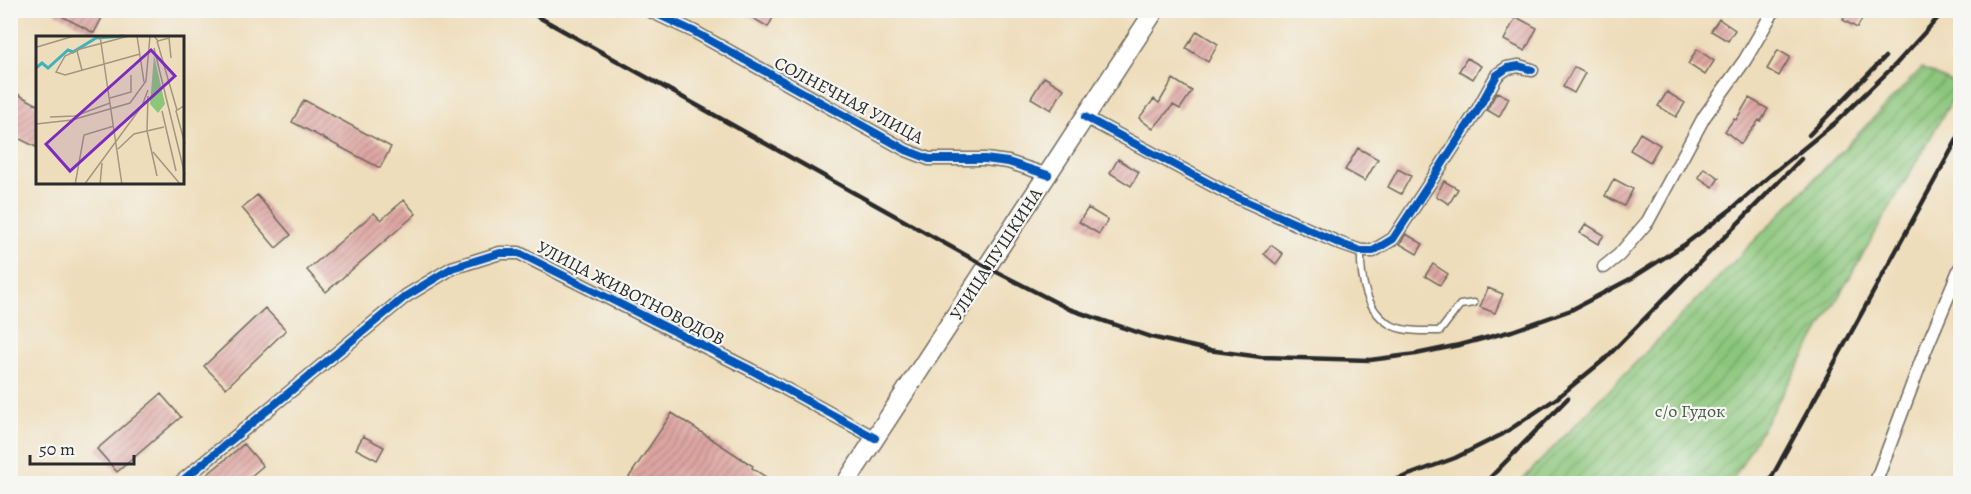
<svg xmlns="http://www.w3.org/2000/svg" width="1971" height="494" viewBox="0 0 1971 494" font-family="Alegreya,serif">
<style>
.garden{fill:url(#garden-furrows);stroke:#5b7853;stroke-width:1.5}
.building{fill:url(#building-hatch)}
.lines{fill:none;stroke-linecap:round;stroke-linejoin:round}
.lane-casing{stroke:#6f695d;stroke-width:9}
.street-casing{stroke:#6f695d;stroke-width:15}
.secondary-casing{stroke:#6f695d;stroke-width:21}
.lane{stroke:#fff;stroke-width:6}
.street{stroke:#fff;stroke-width:12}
.secondary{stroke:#fff;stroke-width:18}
.rail{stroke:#2b2b2b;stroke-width:4.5}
.cycleway-casing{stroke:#f6f6f2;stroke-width:11}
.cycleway{stroke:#0057b8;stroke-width:8}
.labels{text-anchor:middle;stroke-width:4.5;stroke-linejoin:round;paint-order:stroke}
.street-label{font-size:18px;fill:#2b2b2b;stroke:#f6f6f2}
.park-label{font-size:18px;fill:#485a43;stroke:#f6f6f2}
.inset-river{fill:none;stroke:#42b1bd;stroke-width:3}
.inset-road{fill:none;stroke:#a09681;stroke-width:1.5}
.view{fill:#7b2cbf;fill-opacity:0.15;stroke:#7b2cbf;stroke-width:3}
.inset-edge{fill:none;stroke:#2b2b2b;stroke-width:3}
</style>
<defs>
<pattern id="garden-furrows" width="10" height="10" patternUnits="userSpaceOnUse" patternTransform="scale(1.5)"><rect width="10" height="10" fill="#8bc67b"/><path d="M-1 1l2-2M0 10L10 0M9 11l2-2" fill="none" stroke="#72a165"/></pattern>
<pattern id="building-hatch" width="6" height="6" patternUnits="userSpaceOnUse" patternTransform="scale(1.5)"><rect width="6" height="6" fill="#dea6a2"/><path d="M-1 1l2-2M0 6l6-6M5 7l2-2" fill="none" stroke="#b48784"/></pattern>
</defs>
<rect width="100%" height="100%" fill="#f6f6f2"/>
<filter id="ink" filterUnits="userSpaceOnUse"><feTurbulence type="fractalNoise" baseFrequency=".0167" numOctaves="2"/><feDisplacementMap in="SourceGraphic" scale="12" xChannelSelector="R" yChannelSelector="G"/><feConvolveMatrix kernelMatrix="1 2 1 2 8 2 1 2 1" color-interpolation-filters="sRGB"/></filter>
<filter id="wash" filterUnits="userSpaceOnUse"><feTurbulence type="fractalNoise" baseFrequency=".008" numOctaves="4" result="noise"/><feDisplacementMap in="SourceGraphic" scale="24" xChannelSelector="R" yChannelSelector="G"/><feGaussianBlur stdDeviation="1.35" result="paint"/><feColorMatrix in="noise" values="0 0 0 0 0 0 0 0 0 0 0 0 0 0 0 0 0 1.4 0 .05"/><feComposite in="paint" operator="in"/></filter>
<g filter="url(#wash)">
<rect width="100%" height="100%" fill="#eeddba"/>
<!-- garden -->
<path class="garden" d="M 1922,68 L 1960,86 L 1731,483 L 1519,483 Z"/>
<g id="blocks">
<!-- building -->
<path class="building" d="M 50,10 L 106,10 L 94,33 Z
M 739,10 L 777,10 L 768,27 Z
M 1848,10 L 1867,10 L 1857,28 L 1843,20 Z
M 1516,17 L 1537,28 L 1525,51 L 1504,40 Z
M 1719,19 L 1735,30 L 1728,41 L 1711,31 Z
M 1197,31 L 1218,44 L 1208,62 L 1186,48 Z
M 1697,49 L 1714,61 L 1705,75 L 1688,64 Z
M 1778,50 L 1790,57 L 1779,76 L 1767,69 Z
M 1467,58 L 1481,66 L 1473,79 L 1459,71 Z
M 1574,67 L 1585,73 L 1574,93 L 1563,87 Z
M 1044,77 L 1064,89 L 1051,110 L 1031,98 Z
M 1173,79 L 1192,91 L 1180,109 L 1173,105 L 1153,129 L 1139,118 L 1154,99 L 1159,103 Z
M 10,90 L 38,105 L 38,148 L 10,134 Z
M 1497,92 L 1509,98 L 1499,117 L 1487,110 Z
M 1667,92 L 1685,103 L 1676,117 L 1658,106 Z
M 1749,98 L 1768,109 L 1761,121 L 1759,120 L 1741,144 L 1725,131 L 1734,119 L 1736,120 Z
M 304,100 L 391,147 L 380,168 L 292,122 Z
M 1640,133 L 1660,145 L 1650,162 L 1630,150 Z
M 1358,148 L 1378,159 L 1365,181 L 1345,170 Z
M 1118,159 L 1139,172 L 1131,186 L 1110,173 Z
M 1704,168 L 1719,178 L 1713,187 L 1698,177 Z
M 1398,169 L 1411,176 L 1401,194 L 1388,187 Z
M 1614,179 L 1633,189 L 1624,206 L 1605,196 Z
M 1444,181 L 1458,189 L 1449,204 L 1436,196 Z
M 257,195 L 291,235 L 276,248 L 242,208 Z
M 404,200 L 416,214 L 326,292 L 307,270 L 374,213 L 381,220 Z
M 1088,208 L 1108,220 L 1099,234 L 1079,222 Z
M 1586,224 L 1604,235 L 1598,244 L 1580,233 Z
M 1406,234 L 1423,244 L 1417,254 L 1400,244 Z
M 1271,245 L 1283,254 L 1276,264 L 1264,254 Z
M 1433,264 L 1448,274 L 1440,285 L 1425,276 Z
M 1488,288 L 1503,294 L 1495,313 L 1480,307 Z
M 265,308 L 286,330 L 226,388 L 204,366 Z
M 161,394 L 181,417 L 117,472 L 97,449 Z
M 672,413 L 753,466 L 752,468 L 775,483 L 638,483 L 629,477 Z
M 363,436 L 384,447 L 377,460 L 356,449 Z
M 244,444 L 263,466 L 243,483 L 197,483 Z"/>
</g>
</g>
<g filter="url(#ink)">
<use href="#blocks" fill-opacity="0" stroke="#6f695d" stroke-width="1.5"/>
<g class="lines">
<defs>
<path id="lane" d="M 1361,251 C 1360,278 1366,313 1393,326 C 1406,332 1425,331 1440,331 L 1460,305 L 1474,303"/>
<path id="street" d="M 648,10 L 693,31 L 906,150 L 929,159 L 985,159 L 1008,162 L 1048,175
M 1085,117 L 1225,192 L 1341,244 L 1361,251 L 1373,251 L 1393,239 L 1477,111 L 1497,75 L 1507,68 L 1519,66 L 1532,70
M 1604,267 L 1619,255 L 1648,221 L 1704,117 L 1745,60 L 1774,10
M 178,484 L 406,296 L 452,268 L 500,253 L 519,253 L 751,370 L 875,438
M 1875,484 L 1925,351 L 1960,268"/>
<path id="secondary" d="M 845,484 L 1155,10"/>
</defs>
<!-- lane casing -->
<use href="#lane" class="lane-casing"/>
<!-- street casing -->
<use href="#street" class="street-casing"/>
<!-- secondary casing -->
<use href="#secondary" class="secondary-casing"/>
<!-- lane -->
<use href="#lane" class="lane"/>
<!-- street -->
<use href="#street" class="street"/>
<!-- secondary -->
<use href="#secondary" class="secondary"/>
<!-- rail -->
<path class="rail" d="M 526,10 L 987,267 L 1069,309 L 1151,337 L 1208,350 L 1261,357 L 1370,360 L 1416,354 L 1459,345 L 1512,331 L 1571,310 L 1632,278 L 1684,245 L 1734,207 L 1772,174 L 1836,122 L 1896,64 L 1945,10
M 1809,135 L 1885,57
M 1384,484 L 1455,458 L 1503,434 L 1557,398 L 1605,359 L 1801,159
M 1484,484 L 1568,398
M 1768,484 L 1960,134"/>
<defs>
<path id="cycleway" d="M 648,10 L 693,31 L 906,150 L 929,159 L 985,159 L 1008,162 L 1048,175
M 1085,117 L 1225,192 L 1341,244 L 1361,251 L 1373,251 L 1393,239 L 1477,111 L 1497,75 L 1507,68 L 1519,66 L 1532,70
M 178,484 L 406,296 L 452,268 L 500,253 L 519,253 L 751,370 L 875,438"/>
</defs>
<!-- cycleway casing -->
<use href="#cycleway" class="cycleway-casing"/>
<!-- cycleway -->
<use href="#cycleway" class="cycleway"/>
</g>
</g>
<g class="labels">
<!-- street labels -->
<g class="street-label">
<text transform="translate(849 100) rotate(28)" y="6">СОЛНЕЧНАЯ УЛИЦА</text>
<text transform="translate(996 254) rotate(-57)" y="6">УЛИЦА ПУШКИНА</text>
<text transform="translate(631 293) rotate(27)" y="6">УЛИЦА ЖИВОТНОВОДОВ</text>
</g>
<!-- park labels -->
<g class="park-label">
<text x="1690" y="417">с/о Гудок</text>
</g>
</g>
<!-- overview -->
<g transform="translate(36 36)">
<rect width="148" height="148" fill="#eeddba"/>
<path d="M 118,19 L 129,68 L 122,77 L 114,68 Z" fill="#8bc67b"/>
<path class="inset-river" d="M 0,32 L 6,27 L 12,32 L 32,14 L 37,16 L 60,2 L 88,0"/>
<path class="inset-road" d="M 64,0 L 86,149M 93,0 L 44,13 L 29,20 L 20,36 L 29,39 L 104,18M 101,0 L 108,46M 118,0 L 122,5 L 133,2 L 135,22M 121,5 L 141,74M 1,11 L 38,0M 118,12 L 149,139M 41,15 L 46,34M 112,60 L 111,95 L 121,140M 74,62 L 95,56 L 95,39M 149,69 L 140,75 L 149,108M 126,75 L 140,135M 14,81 L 39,80 L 74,67M 0,88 L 36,84 L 94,67 L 110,45 L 114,0M 82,113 L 98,98 L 128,91M 117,116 L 145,149M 39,149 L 48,99 L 78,90M 48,149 L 106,70 L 112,54M 64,149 L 66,127"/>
<path class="view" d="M 115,14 L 139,40 L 34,135 L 10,108 Z"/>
<rect width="148" height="148" class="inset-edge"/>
</g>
<!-- margin -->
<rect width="1971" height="494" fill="none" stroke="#f6f6f2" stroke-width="36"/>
<!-- scale -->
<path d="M30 455v9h104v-9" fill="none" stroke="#2b2b2b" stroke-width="3"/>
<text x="39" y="455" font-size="18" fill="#2b2b2b" stroke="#f6f6f2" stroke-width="4.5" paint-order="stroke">50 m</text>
</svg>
